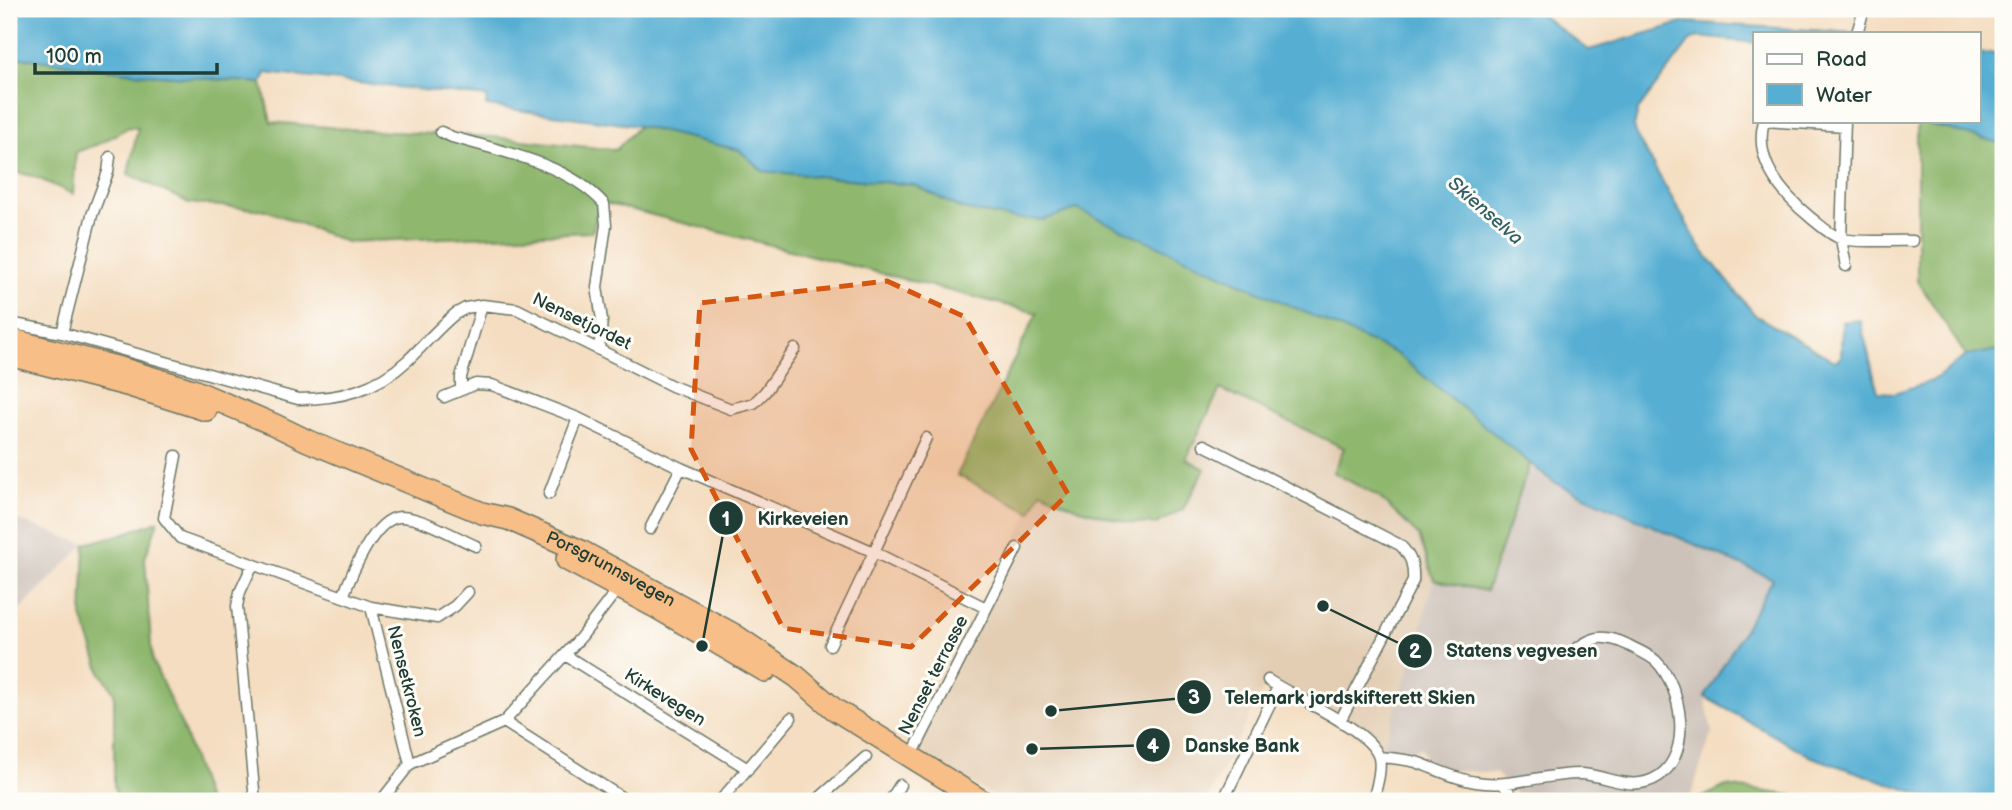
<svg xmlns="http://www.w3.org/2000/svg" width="2012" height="810" viewBox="0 0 2012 810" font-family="'Balsamiq Sans',sans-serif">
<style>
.built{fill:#e3cdb3}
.industrial{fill:#cdc2b9}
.forest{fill:#8fb76e;stroke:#577a51;stroke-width:2}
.water{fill:#56afd3;stroke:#3a7684;stroke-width:2}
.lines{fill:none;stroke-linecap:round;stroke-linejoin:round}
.street-casing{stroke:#6a7565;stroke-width:13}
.highway-casing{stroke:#6a7565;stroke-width:24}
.street{stroke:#fff;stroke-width:10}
.highway{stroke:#f7be87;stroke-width:21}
.marked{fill:#d45610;fill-opacity:0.2;stroke:#d45610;stroke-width:5;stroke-dasharray:14 9;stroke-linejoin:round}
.labels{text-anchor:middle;stroke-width:6;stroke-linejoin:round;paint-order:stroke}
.street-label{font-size:18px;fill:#1f3d34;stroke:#fdfcf7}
.water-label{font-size:19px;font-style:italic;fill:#305f64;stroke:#fdfcf7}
.leader{fill:none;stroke:#1f3d34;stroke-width:2.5}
.callout-dot{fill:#1f3d34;stroke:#fdfcf7;stroke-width:2.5}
.mark-label{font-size:21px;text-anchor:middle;font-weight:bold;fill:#fff}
.callout-label{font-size:19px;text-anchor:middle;font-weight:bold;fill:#1f3d34;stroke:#fdfcf7;stroke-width:6;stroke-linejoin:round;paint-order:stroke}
</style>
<rect width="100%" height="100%" fill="#fdfcf7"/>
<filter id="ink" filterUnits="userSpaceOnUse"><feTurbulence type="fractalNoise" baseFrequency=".0143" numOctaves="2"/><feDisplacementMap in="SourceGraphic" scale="14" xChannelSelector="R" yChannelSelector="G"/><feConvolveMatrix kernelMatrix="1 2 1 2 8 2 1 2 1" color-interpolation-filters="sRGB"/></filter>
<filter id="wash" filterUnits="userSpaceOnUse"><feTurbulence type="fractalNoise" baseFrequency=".00686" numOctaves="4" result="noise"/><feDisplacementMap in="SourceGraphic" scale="28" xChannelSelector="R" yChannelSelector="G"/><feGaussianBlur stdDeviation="1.57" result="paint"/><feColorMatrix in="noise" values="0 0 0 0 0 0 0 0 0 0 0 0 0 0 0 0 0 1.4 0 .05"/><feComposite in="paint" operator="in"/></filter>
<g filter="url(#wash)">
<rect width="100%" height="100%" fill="#f4ddc0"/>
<!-- built -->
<path class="built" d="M 1219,389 L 1344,448 L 1333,472 L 1379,497 L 1419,536 L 1434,580 L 1414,655 L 1379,757 L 1373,746 L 1268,680 L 1206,801 L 1002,801 L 910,748 L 1040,491 L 1077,508 L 1156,524 L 1182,509 L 1205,469 L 1186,459 Z"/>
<!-- industrial -->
<path class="industrial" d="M 1530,463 L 1553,482 L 1774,579 L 1705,697 L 1712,732 L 1689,801 L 1523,801 L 1496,773 L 1430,769 L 1421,748 L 1379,757 L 1414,655 L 1434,580 L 1486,591 Z
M 9,517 L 85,544 L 9,621 Z"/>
<!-- forest -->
<path class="forest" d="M 9,56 L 135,73 L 262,83 L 271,122 L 373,131 L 494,137 L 616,150 L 639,126 L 739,150 L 763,171 L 915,185 L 961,209 L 1043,220 L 1077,208 L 1397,354 L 1530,463 L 1486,591 L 1434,580 L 1419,536 L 1379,497 L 1333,472 L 1344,448 L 1220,389 L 1186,459 L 1205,469 L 1183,509 L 1156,524 L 1126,522 L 1077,508 L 1041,491 L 1031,512 L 957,475 L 1037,313 L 601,202 L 592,232 L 346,242 L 266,210 L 189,203 L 128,174 L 138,128 L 129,127 L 101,143 L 76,152 L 73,194 L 33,176 L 9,171 Z
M 1917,121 L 2003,144 L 2003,349 L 1966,356 L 1917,280 Z
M 158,521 L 145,558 L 152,660 L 183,728 L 207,801 L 118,801 L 114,786 L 114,692 L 101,673 L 82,616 L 85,544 L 123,534 Z
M 1726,786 L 1802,797 L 1813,801 L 1695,801 Z"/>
<!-- water -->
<path class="water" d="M 9,9 L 1533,9 L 1589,50 L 1685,22 L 1856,33 L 1755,33 L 1755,43 L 1699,37 L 1690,41 L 1638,110 L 1634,127 L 1637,137 L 1700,247 L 1755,315 L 1835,361 L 1841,357 L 1842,322 L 1860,320 L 1878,392 L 1894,393 L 1932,381 L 1966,356 L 2003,349 L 2003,801 L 1941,801 L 1812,757 L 1705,697 L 1773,579 L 1553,482 L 1397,354 L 1077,209 L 1043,220 L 1012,218 L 962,209 L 915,185 L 763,171 L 739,150 L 639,126 L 486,106 L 487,97 L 266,73 L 262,83 L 135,73 L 9,56 Z
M 2003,52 L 2003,144 L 1917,121 L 1979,121 L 1979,54 Z"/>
</g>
<g filter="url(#ink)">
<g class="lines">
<defs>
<path id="street" d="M 1857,33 L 1864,9
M 1845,121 L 1841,239 L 1846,266
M 1845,126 L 1764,121 C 1753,161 1782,194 1811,218 C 1820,225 1831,236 1842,239 C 1860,243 1893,240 1913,241
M 441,132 L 452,137 C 501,151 569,164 604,204 L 606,225 L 597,287 L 602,320 L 599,350
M 9,323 L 62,333 L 298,399 C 340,399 376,390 408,360 C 424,345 438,328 455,314 L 466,308 L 482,305 L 517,309 L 672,386 L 731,409 L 754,403 L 765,392 L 795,349
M 62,333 L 92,215 L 108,172 L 110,157
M 461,390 L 461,377 L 482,305
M 444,397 L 476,384 L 492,385 L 578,418 L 681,468
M 926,438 L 874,552 L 986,608
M 1204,445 L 1400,545 C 1411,556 1414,565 1413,581 L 1340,721
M 176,456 L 164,518 L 180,538 L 371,607 L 410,764
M 549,494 L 578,418
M 650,529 L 681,468 L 874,552 L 830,645
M 253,564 L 240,592 L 237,606 L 255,801
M 343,597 C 351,575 374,518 400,517 C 420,516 457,538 476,546
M 371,607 L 437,618 L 455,606 L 468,592
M 565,655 L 748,769
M 1268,680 C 1293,697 1372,730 1379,758 C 1382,771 1376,788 1373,801
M 504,722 L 627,801
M 911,757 L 1017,548
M 1379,757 C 1391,758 1404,759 1416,762 C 1436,769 1455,779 1476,782 C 1512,788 1546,773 1582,774 C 1609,776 1633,793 1659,776 C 1693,753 1682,687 1656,661 C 1648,654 1637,650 1628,645 C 1620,641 1608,637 1598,638 C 1587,640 1579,647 1570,653
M 1503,784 L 1516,801
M 381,801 L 410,764 L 504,722 L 581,637 L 620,586
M 720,801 L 791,718
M 816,801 L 866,757
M 890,801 L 900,785
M 1223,801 L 1278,687"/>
<g id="highway">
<path id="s1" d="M 9,339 L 127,370 L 193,390 L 275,425 L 308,441 L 482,513 L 508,519 L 581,551 L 733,634 L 797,677 L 834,709 L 982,801"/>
<path d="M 9,355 L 127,385 L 206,410"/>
<path d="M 567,560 L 657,608 L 765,671"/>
</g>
</defs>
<!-- street casing -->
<use href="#street" class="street-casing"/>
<!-- highway casing -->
<use href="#highway" class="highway-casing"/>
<!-- street -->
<use href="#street" class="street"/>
<!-- highway -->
<use href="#highway" class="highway"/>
</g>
</g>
<!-- marked area -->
<path class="marked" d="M 887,281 L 965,317 L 1068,494 L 911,647 L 783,628 L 691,449 L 700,303 Z"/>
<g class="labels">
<!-- street labels -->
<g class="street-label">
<text transform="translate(582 321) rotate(26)" y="6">Nensetjordet</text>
<text dy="6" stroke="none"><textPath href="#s1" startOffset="646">Porsgrunnsvegen</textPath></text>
<text transform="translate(933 675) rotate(-63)" y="6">Nenset terrasse</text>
<text transform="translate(407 681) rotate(76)" y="6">Nensetkroken</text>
<text transform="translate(665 697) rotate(32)" y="6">Kirkevegen</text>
</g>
<!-- water labels -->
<g class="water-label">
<text transform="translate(1486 210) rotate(41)" y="7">Skienselva</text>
</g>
</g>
<!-- callouts -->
<path class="leader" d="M702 646L726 518M1323 606L1415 651M1051 711L1194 697M1032 749L1153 745"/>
<g class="callout-dot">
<circle cx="702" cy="646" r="7"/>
<circle cx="1323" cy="606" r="7"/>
<circle cx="1051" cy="711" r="7"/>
<circle cx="1032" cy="749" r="7"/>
<circle cx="726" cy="518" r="18"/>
<circle cx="1415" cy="651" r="18"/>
<circle cx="1194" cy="697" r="18"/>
<circle cx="1153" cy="745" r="18"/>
</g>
<g class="mark-label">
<text x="726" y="526">1</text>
<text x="1415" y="658">2</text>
<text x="1194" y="704">3</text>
<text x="1153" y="753">4</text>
</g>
<g class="callout-label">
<text x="803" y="525">Kirkeveien</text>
<text x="1522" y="657">Statens vegvesen</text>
<text x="1350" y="704">Telemark jordskifterett Skien</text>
<text x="1242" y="752">Danske Bank</text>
</g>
<!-- margin -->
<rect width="2012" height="810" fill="none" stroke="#fdfcf7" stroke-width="35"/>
<!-- legend -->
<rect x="1753" y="32" width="228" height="91" fill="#fdfcf7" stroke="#a4b0a9" stroke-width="2"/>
<rect x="1767" y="54" width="35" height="10" fill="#ffffff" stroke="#a4b0a9" stroke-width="2"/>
<text x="1816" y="66" font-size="21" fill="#1f3d34">Road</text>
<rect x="1767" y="84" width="35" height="21" fill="#56afd3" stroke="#a4b0a9" stroke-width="2"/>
<text x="1816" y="102" font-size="21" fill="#1f3d34">Water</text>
<!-- scale -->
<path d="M35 63v10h182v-10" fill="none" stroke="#1f3d34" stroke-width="3.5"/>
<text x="46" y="63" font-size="21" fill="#1f3d34" stroke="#fdfcf7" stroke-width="5" paint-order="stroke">100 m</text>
</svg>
